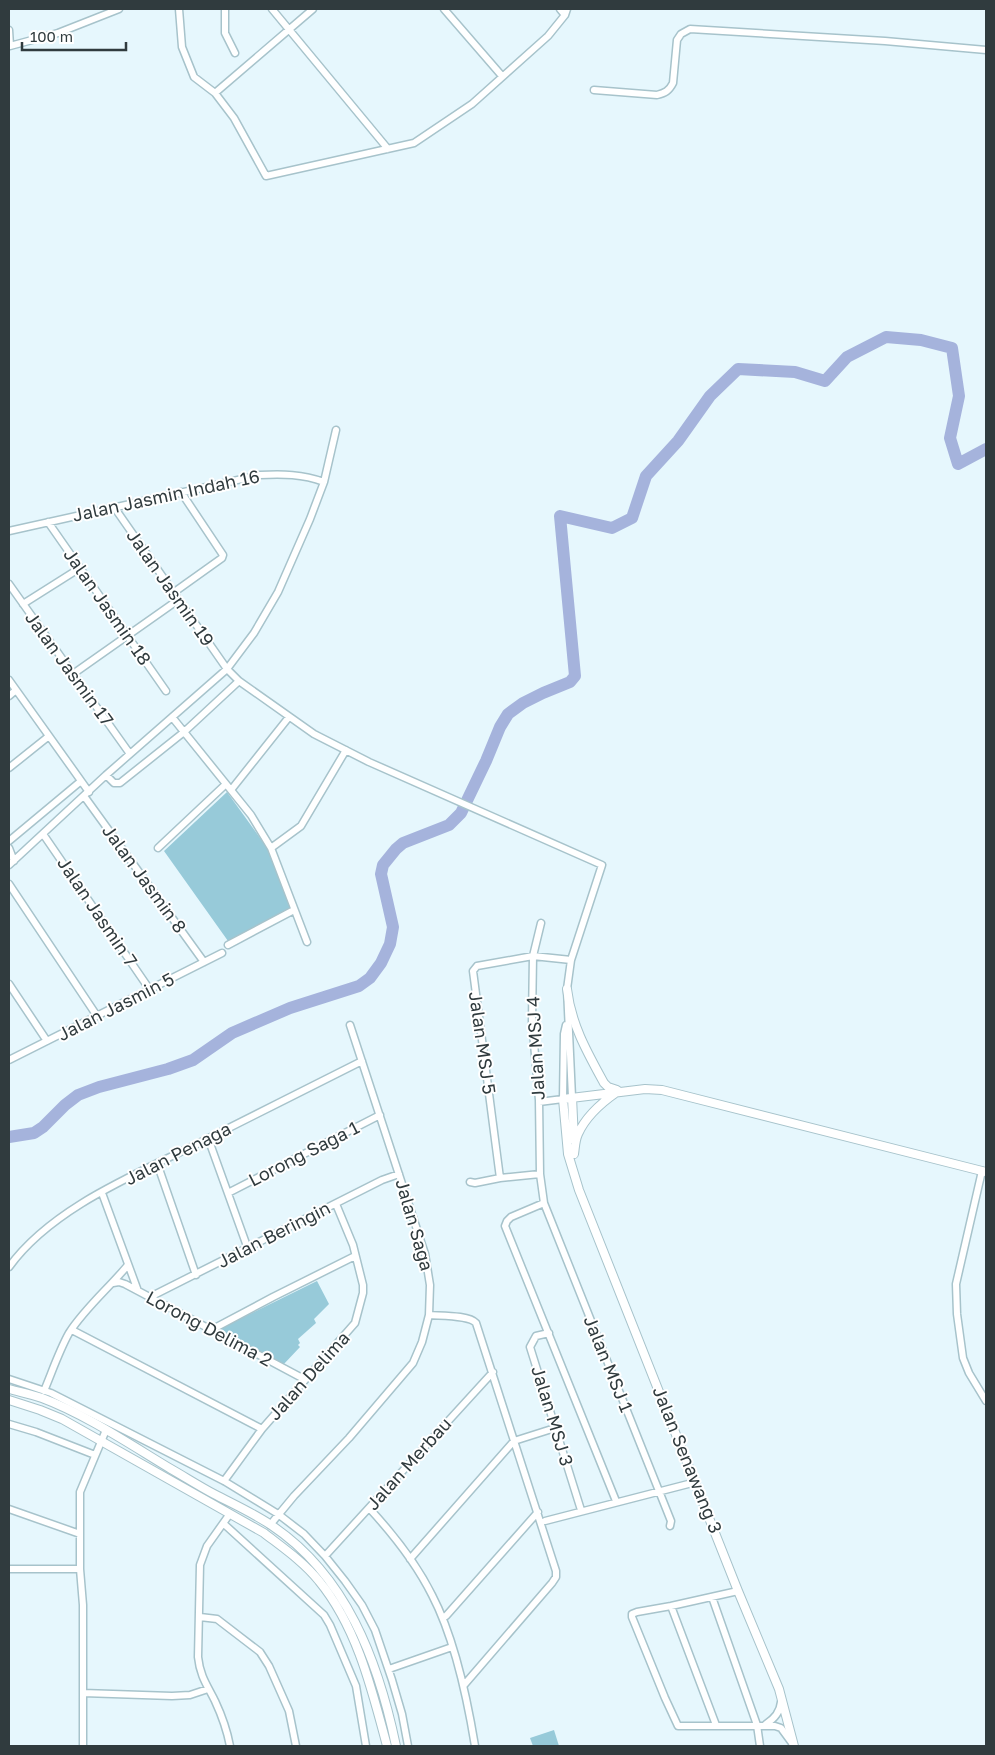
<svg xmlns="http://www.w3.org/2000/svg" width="995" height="1755" viewBox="0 0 995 1755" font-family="'Golos Text',sans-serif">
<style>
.green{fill:#97cad9}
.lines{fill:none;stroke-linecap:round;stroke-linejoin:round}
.river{stroke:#a5b3dc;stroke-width:12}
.minor-casing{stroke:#a7c3cb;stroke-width:9}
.tertiary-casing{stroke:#a7c3cb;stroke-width:10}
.minor{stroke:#fff;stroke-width:6}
.tertiary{stroke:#fff;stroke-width:8}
.labels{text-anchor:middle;stroke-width:4;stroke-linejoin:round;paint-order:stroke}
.street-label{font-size:18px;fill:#303b3e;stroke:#fff}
</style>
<rect width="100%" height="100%" fill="#e6f7fd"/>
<!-- green -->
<path class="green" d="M 227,792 L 268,849 L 291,908 L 228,941 L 164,851 Z
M 317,1281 L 329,1304 L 314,1319 L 316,1323 L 298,1339 L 300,1343 L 298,1345 L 300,1347 L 283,1365 L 215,1331 Z
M 554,1730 L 559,1746 L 533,1746 L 530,1738 Z"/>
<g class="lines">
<!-- river -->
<path class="river" d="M 9,1137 L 34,1133 L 43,1127 L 65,1105 L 78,1095 L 99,1087 L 168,1069 L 193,1060 L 232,1033 L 290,1008 L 359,986 L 370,978 L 381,963 L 390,944 L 393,927 L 381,874 L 383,865 L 396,849 L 403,843 L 449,825 L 461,813 L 486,761 L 500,727 L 508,714 L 523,703 L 543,693 L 570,682 L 575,676 L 560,516 L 612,528 L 632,518 L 646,476 L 678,441 L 710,396 L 738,369 L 795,372 L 825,381 L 847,357 L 886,337 L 921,340 L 952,348 L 959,396 L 950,438 L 958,464 L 986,449"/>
<defs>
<path id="minor" d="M 179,9 L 182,47 L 194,77 L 215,93 L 234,118 L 266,176 L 414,143 L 472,104 L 548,36 L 565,15 L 567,9
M 225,9 L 225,33 L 235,53
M 272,9 L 388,149
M 444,9 L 502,76
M 560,9 L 565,15
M 9,30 L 10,46 L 58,33 L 119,9
M 594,90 L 657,95 C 665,93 669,91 673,83 L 677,40 L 681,34 L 690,29 L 885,41 L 986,50
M 215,93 L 313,9
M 114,507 L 227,669 L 239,681 L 314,734 L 369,762 L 602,865 L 571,960 L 567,989 L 572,1097
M 48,522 L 166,691
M 9,531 L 260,475 C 283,474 302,474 324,482
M 9,584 L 130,754
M 173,593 L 222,558 L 223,555 L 181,492
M 23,604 L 80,568
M 73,674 L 178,600
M 9,680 L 89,792
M 9,696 L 16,690
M 172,717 L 251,815 L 271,848 L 307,942
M 9,768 L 49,736
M 106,775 L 114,783 L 120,783 L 184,732 L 239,681
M 231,790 L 289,717
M 84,796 L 204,962
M 43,834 L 150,990
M 9,841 L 81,781
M 9,848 L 14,861
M 158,848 L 226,784
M 271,848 L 301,826 L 346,750
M 9,865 L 106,775 L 227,669 L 254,633 L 278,592 L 310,519 L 324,482 L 336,430
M 9,884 L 97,1016
M 541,923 L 533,956 L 532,1021 L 539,1100 L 540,1174 L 544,1203 L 671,1521 L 670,1526
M 228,945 L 294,910
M 9,984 L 47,1041
M 9,1060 L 222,953
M 539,1102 L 563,1099 L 564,1034 L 566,1025
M 208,1138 L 248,1249
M 157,1163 L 196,1275
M 982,1171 L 956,1284 L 957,1314 L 963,1358 L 969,1373 L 986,1401
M 500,1178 L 473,971 L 477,966 L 533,956 L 571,960
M 470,1182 L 475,1183 L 500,1178 L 540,1174
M 102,1193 L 138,1291
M 228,1193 L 380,1115
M 544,1203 L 511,1217 L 507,1221 L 505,1226 L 616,1501
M 9,1267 C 51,1209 132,1176 195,1145 C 251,1117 306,1089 362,1061
M 113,1283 L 119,1282 L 125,1284 L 304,1379
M 150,1297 L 382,1180 L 399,1174
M 429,1315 C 441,1316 469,1315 476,1323 L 556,1571 L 556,1577 L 552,1583 L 464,1685
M 72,1330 L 262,1429
M 211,1330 L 273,1297 L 355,1256
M 549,1333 L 536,1336 L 530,1347 L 581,1510
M 9,1379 L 51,1393 L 224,1481 L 278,1514 L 304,1534 L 325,1556 L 345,1581 L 362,1605 L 375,1630 L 392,1680 L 402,1714 L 408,1746
M 44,1391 C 52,1372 59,1351 69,1333 C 85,1308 109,1288 128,1265
M 9,1424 L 36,1432 L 95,1455
M 224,1481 L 262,1429 L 355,1323 L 363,1293 L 363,1285 L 353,1245 L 336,1204
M 369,1508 C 393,1534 416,1563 432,1595 C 455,1639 467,1697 475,1746
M 9,1509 L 80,1534
M 229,1515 L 207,1546 L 200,1565 L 198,1657 C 200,1676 207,1685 215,1701 C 222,1716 227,1730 230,1746
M 545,1521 L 696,1482
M 224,1524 L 324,1615 L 330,1625 L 356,1686 L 366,1746
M 270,1525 L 294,1496 L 349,1438 L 413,1363 L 422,1342 L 429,1315 L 430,1285 L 425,1254 L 350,1025
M 325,1556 L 493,1372
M 410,1559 L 514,1441 L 555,1428
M 9,1569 L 80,1569
M 738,1591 L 671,1606 L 637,1612 L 632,1614 L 632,1617 L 665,1698 L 678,1726 L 775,1726 L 781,1728 L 792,1743
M 712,1597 L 757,1725 L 760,1746
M 671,1606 L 716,1725
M 200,1617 L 217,1619 L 260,1652 L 269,1666 L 289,1711 L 296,1746
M 442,1617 L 446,1616 L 538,1512
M 389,1669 L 452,1647
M 83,1693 L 172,1696 L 190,1695 L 208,1689
M 766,1724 C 774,1719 780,1713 781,1702
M 83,1746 L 83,1605 L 80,1569 L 80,1492 L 106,1430"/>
<path id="tertiary" d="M 567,989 C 571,1024 587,1052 604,1083 L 608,1087 L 617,1090
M 572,1097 L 574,1140
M 574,1154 C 575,1148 575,1140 578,1134 C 586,1116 601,1103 617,1092
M 9,1389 C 20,1392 31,1394 42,1398 C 85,1414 131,1445 171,1469 C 185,1477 199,1486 214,1494 C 233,1504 253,1513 271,1525 C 346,1575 378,1660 396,1746
M 9,1400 L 40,1410 L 62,1419 L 264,1533 C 282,1547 304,1562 319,1581 C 357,1627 372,1690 387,1746
M 794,1746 L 779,1689 L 738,1591 L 579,1190 L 568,1154 L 563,1099 L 645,1089 L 662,1090 L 986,1172"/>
</defs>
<!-- minor casing -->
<use href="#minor" class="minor-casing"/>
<!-- tertiary casing -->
<use href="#tertiary" class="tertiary-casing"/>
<!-- minor -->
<use href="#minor" class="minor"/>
<!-- tertiary -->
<use href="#tertiary" class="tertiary"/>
</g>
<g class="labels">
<!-- street labels -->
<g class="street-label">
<text transform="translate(166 496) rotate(-12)" y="6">Jalan Jasmin Indah 16</text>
<text transform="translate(170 588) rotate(55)" y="6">Jalan Jasmin 19</text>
<text transform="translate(107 607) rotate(55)" y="6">Jalan Jasmin 18</text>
<text transform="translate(69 669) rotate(54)" y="6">Jalan Jasmin 17</text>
<text transform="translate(144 879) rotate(54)" y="6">Jalan Jasmin 8</text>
<text transform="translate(97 912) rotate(56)" y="6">Jalan Jasmin 7</text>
<text transform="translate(116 1007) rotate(-27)" y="6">Jalan Jasmin 5</text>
<text transform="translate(482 1043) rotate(82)" y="6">Jalan MSJ 5</text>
<text transform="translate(536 1048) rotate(-93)" y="6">Jalan MSJ 4</text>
<text transform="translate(178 1154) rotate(-27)" y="6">Jalan Penaga</text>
<text transform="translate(304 1154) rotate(-27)" y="6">Lorong Saga 1</text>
<text transform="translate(414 1225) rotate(74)" y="6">Jalan Saga</text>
<text transform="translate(274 1235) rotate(-27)" y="6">Jalan Beringin</text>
<text transform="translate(209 1329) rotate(28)" y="6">Lorong Delima 2</text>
<text transform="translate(608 1364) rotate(68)" y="6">Jalan MSJ 1</text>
<text transform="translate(309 1376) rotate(-48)" y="6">Jalan Delima</text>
<text transform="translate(552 1416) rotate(73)" y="6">Jalan MSJ 3</text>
<text transform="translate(687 1460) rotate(68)" y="6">Jalan Senawang 3</text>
<text transform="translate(409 1464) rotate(-48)" y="6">Jalan Merbau</text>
</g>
</g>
<!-- border -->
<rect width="995" height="1755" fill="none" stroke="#303b3e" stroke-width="20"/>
<!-- scale -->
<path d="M22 42v8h104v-8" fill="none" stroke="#303b3e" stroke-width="2.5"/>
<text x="30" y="42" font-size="15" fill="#303b3e" stroke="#ffffff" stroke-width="4" paint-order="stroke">100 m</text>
</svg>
